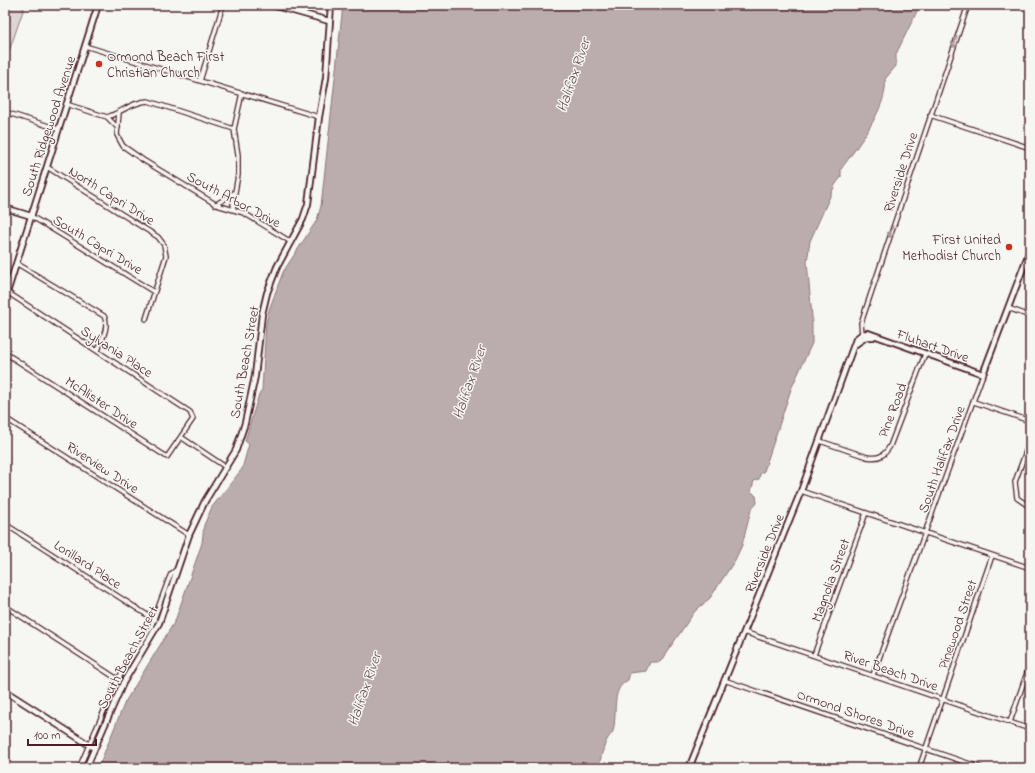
<svg xmlns="http://www.w3.org/2000/svg" width="1035" height="773" viewBox="0 0 1035 773" font-family="'Indie Flower',sans-serif">
<style>
.green{fill:#ddd6d5;stroke:#947a80}
.water{fill:#bbadae;stroke:#8e747a}
.lines{fill:none;stroke-linecap:round;stroke-linejoin:round}
.minor-casing{stroke:#4a1f2b;stroke-width:6}
.tertiary-casing{stroke:#4a1f2b;stroke-width:8}
.minor{stroke:#f6f6f2;stroke-width:3.5}
.tertiary{stroke:#f6f6f2;stroke-width:4.5}
.oneway{stroke:#a99598}
.poi-dot{fill:#c8321e;stroke:#f6f6f2;stroke-width:1.5}
.labels{text-anchor:middle;stroke-width:3;stroke-linejoin:round;paint-order:stroke}
.poi-label{font-size:14px;fill:#4a1f2b;stroke:#f6f6f2;text-anchor:start}
.street-label{font-size:14px;fill:#4a1f2b;stroke:#f6f6f2}
.water-label{font-size:15px;font-style:italic;fill:#6c4a52;stroke:#f6f6f2}
</style>
<rect width="100%" height="100%" fill="#f6f6f2"/>
<filter id="ink" filterUnits="userSpaceOnUse"><feTurbulence type="fractalNoise" baseFrequency=".025" numOctaves="2"/><feDisplacementMap in="SourceGraphic" scale="8" xChannelSelector="R" yChannelSelector="G"/><feConvolveMatrix kernelMatrix="1 2 1 2 8 2 1 2 1" color-interpolation-filters="sRGB"/></filter>
<g filter="url(#ink)">
<!-- green -->
<path class="green" d="M 5,5 L 25,5 L 5,63 Z"/>
<!-- water -->
<path class="water" d="M 343,5 L 920,5 L 896,54 L 896,66 L 885,79 C 889,106 857,147 841,169 L 841,177 L 835,185 L 810,241 L 807,262 L 812,317 L 812,343 L 791,389 L 764,471 L 760,474 L 759,479 L 754,481 L 751,491 L 756,496 L 757,503 L 751,510 L 742,545 L 735,560 L 710,598 L 695,611 L 660,662 L 650,662 L 646,671 L 630,673 L 628,680 C 610,689 618,713 613,731 C 612,734 610,735 608,738 C 603,746 601,759 598,768 L 98,768 L 125,702 L 175,621 L 202,543 L 204,525 L 212,507 L 242,469 L 249,444 L 245,441 L 259,394 L 262,390 L 266,324 L 269,310 L 283,272 L 317,220 L 321,206 Z"/>
<g class="lines">
<defs>
<path id="minor" d="M 85,46 L 319,117
M 200,81 L 223,5
M 66,104 L 107,117 L 118,128
M 5,112 L 58,129
M 119,113 L 117,135 L 123,146 L 143,160 L 217,205 L 244,213 L 291,242
M 930,115 L 1030,148
M 107,117 C 122,112 132,102 148,101 L 234,129
M 47,167 L 158,237 L 164,245 L 166,256 L 146,319
M 215,205 L 234,193
M 234,210 L 233,204 L 238,175 L 238,155 L 234,129 L 242,93
M 31,216 L 154,292
M 16,263 L 104,316 C 110,326 101,341 98,351
M 1008,308 L 1030,316
M 862,334 L 861,323 L 968,5
M 5,353 L 167,457 L 193,419 L 190,412 L 7,292
M 974,402 L 1030,421
M 5,418 L 189,535
M 181,437 L 227,468
M 1030,440 L 1015,482 L 1017,498 L 1030,507
M 820,441 L 867,457 C 879,459 884,456 890,446 L 925,354
M 801,491 L 1030,568
M 5,524 L 155,620
M 5,606 L 119,680
M 744,632 L 1030,729
M 814,655 L 866,513
M 873,675 L 983,374
M 724,680 L 982,768
M 1010,722 L 1030,664
M 79,768 L 118,679 L 151,627 L 168,581 L 171,574 L 177,569
M 919,768 L 992,556"/>
<path id="tertiary" d="M 272,5 L 329,21
M 5,208 L 31,216
M 5,299 L 98,5
M 856,344 L 866,337 L 873,337
M 5,691 L 94,748
M 86,768 L 123,683 L 159,623 L 189,535 L 205,501 L 236,450 L 245,423 L 255,376 L 262,314 L 267,293 L 277,267 L 303,219 L 308,204 L 319,117 L 326,78 L 331,5
M 689,768 L 801,491 L 856,339 L 862,334 L 868,333 L 983,374 L 1030,250"/>
</defs>
<!-- minor casing -->
<use href="#minor" class="minor-casing"/>
<!-- tertiary casing -->
<use href="#tertiary" class="tertiary-casing"/>
<!-- minor -->
<use href="#minor" class="minor"/>
<!-- tertiary -->
<use href="#tertiary" class="tertiary"/>
</g>
<!-- one-way arrows -->
<defs><path id="oneway-shaft" d="M-6 0H5M1.5-3L5.5 0L1.5 3" fill="none" stroke-width="1.6" stroke-linecap="round" stroke-linejoin="round"/></defs>
<g class="oneway">
<use href="#oneway-shaft" transform="translate(955 42) rotate(109)"/>
<use href="#oneway-shaft" transform="translate(891 232) rotate(108)"/>
</g>
</g>
<!-- markers -->
<g class="poi-dot">
<circle cx="99" cy="64" r="4"/>
<circle cx="1009" cy="247" r="4"/>
</g>
<g class="labels">
<!-- poi labels -->
<g class="poi-label">
<text x="107" y="61">Ormond Beach First<tspan x="107" dy="16">Christian Church</tspan></text>
<text x="1001" y="244" text-anchor="end">First United<tspan x="1001" dy="16">Methodist Church</tspan></text>
</g>
<!-- street labels -->
<g class="street-label">
<text transform="translate(48 126) rotate(-72)" y="5">South Ridgewood Avenue</text>
<text transform="translate(900 172) rotate(-72)" y="5">Riverside Drive</text>
<text transform="translate(112 195) rotate(32)" y="5">North Capri Drive</text>
<text transform="translate(234 199) rotate(28)" y="5">South Arbor Drive</text>
<text transform="translate(98 244) rotate(31)" y="5">South Capri Drive</text>
<text transform="translate(933 345) rotate(19)" y="5">Fluhart Drive</text>
<text transform="translate(117 351) rotate(33)" y="5">Sylvania Place</text>
<text transform="translate(244 362) rotate(-80)" y="5">South Beach Street</text>
<text transform="translate(102 402) rotate(33)" y="5">McAlister Drive</text>
<text transform="translate(892 410) rotate(-69)" y="5">Pine Road</text>
<text transform="translate(941 459) rotate(-70)" y="5">South Halifax Drive</text>
<text transform="translate(103 467) rotate(33)" y="5">Riverview Drive</text>
<text transform="translate(764 553) rotate(-68)" y="5">Riverside Drive</text>
<text transform="translate(88 564) rotate(33)" y="5">Lorillard Place</text>
<text transform="translate(830 580) rotate(-70)" y="5">Magnolia Street</text>
<text transform="translate(957 624) rotate(-71)" y="5">Pinewood Street</text>
<text transform="translate(127 657) rotate(-62)" y="5">South Beach Street</text>
<text transform="translate(891 670) rotate(19)" y="5">River Beach Drive</text>
<text transform="translate(856 713) rotate(19)" y="5">Ormond Shores Drive</text>
</g>
<!-- water labels -->
<g class="water-label">
<text transform="translate(573 75) rotate(-71)" y="5">Halifax River</text>
<text transform="translate(469 382) rotate(-71)" y="5">Halifax River</text>
<text transform="translate(364 689) rotate(-71)" y="5">Halifax River</text>
</g>
</g>
<!-- margin -->
<rect width="1035" height="773" fill="none" stroke="#f6f6f2" stroke-width="20"/>
<rect x="10" y="10" width="1015" height="753" fill="none" stroke="#4a1f2b" stroke-width="1.5" filter="url(#ink)"/>
<!-- scale -->
<path d="M28 739v6h68v-6" fill="none" stroke="#4a1f2b" stroke-width="2"/>
<text x="34" y="739" font-size="12" fill="#4a1f2b" stroke="#f6f6f2" stroke-width="3" paint-order="stroke">100 m</text>
</svg>
